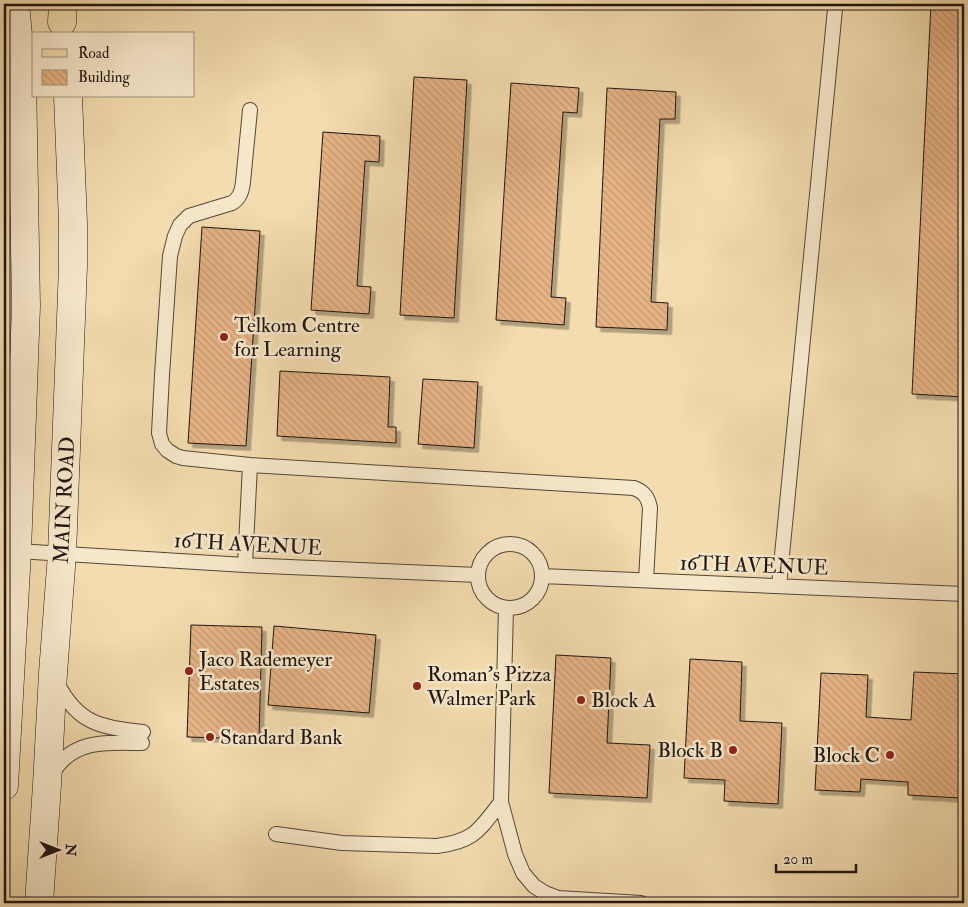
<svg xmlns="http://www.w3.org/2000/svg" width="968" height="907" viewBox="0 0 968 907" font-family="'IM FELL Double Pica',serif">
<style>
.building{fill:url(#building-back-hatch);stroke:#1f140f;filter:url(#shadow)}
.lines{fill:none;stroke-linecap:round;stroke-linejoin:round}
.service-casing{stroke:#544637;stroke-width:16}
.secondary-casing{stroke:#1f140f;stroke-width:29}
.primary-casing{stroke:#1f140f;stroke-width:29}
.service{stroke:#f7e8cb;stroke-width:14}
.secondary{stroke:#f7e8cb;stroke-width:28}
.primary{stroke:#f3dcaf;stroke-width:28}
.poi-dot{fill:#8f2418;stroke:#f7e8cb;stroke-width:2}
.labels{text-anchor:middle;stroke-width:5;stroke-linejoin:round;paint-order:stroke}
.poi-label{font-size:21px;fill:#1f140f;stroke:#f7e8cb;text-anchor:start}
.street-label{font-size:21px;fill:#1f140f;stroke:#f7e8cb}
</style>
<defs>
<pattern id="building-back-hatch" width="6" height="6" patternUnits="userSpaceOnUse" patternTransform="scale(1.25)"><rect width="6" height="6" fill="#e6b385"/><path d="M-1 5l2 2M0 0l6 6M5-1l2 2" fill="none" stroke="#c59972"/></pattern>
<filter id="shadow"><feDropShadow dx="4.5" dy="4.5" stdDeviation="0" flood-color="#0004"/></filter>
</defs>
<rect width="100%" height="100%" fill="#f3dcaf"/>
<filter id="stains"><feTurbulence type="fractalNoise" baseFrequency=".004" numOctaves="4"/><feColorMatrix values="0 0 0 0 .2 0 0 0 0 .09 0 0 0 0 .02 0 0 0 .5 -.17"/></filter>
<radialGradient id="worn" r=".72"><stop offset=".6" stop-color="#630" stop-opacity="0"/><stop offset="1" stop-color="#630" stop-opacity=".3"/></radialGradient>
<!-- building -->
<path class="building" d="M 931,4 L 964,4 L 964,397 L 912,394 Z
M 414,77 L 467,80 L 454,318 L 400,315 Z
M 511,83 L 579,88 L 577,113 L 563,112 L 551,297 L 566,298 L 564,325 L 496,320 Z
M 607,88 L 676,92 L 675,119 L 660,119 L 651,302 L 668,303 L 667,330 L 596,327 Z
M 323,132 L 380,136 L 379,162 L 365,161 L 357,286 L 371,287 L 369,314 L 311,310 Z
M 202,227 L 260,231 L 246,446 L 188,443 Z
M 280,371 L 390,377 L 388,427 L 396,427 L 396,443 L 277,436 Z
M 423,379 L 478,382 L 474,448 L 418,444 Z
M 191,625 L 262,627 L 259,739 L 187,737 Z
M 274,626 L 376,635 L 369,713 L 268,705 Z
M 556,655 L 611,658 L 607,743 L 650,745 L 647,798 L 549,793 Z
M 690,659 L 742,662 L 740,721 L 782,723 L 778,804 L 724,801 L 725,780 L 684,778 Z
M 914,672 L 964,674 L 964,730 L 960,798 L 908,795 L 908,782 L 861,779 L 860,792 L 815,790 L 821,673 L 868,675 L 866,717 L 911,720 Z"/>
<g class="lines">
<defs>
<path id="service" d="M 250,110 L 243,182 C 242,191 240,198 232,203 L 189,216 L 180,225 L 175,236 L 170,256 L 162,375 L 159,433 L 162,444 L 167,450 L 176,456 L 183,458 L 250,465 L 634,488 C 644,492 648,497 650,508 L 646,580
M 4,442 L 9,474
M478 576a32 32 0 1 1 64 0a32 32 0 1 1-64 0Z
M 17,547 L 17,551 L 245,565 L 478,575
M 245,565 L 250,465
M 542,576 L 964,594
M 779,586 L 835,9
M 506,608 L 501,802 L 515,854 L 523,873 L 534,886 L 545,893 L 558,898 L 641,903
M 57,683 C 78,724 100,727 143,732
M 52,774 C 73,738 107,743 142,743
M 276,834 L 342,843 L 437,846 C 475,841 479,830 501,802"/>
<path id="secondary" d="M 4,786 L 17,551 L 26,306 L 22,76 L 15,4
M 39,903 L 47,785 L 53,673 L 62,554 L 73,266 L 73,223 L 68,96"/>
<path id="primary" d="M 62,22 L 63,4"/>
</defs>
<!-- service casing -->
<use href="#service" class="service-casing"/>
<!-- secondary casing -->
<use href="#secondary" class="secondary-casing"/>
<!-- primary casing -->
<use href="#primary" class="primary-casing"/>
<!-- service -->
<use href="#service" class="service"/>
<!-- secondary -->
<use href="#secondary" class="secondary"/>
<!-- primary -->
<use href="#primary" class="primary"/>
</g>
<!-- markers -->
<g class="poi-dot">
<circle cx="224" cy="337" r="5"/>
<circle cx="189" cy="671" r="5"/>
<circle cx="417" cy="686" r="5"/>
<circle cx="581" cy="700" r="5"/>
<circle cx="210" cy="737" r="5"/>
<circle cx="733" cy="750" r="5"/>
<circle cx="890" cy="755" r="5"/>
</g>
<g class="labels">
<!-- poi labels -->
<g class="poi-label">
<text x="234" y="332">Telkom Centre<tspan x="234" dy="24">for Learning</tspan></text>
<text x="199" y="666">Jaco Rademeyer<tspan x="199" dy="24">Estates</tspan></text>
<text x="427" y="681">Roman's Pizza<tspan x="427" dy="24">Walmer Park</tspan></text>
<text x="591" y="707">Block A</text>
<text x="220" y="744">Standard Bank</text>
<text x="723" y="757" text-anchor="end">Block B</text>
<text x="880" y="762" text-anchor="end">Block C</text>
</g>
<!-- street labels -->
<g class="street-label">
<text transform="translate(64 500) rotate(-87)" y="7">MAIN ROAD</text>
<text transform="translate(248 544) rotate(3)" y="7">16TH AVENUE</text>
<text transform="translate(754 565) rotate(2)" y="7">16TH AVENUE</text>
</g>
</g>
<!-- margin -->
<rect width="968" height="907" fill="none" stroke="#f3dcaf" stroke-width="20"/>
<rect x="5" y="5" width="958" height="897" fill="none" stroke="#1f140f" stroke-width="2.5"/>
<rect x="10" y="10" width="948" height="887" fill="none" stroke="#1f140f"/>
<!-- legend -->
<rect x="32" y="32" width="162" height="65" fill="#f7e8cb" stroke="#a19380"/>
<rect x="42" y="49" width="25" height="8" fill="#f3dcaf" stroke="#a19380"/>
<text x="78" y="58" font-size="15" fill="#1f140f">Road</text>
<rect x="42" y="70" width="25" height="15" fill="url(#building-back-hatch)" stroke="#a19380"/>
<text x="78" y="82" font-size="15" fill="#1f140f">Building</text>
<!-- north arrow -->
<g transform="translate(58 850) rotate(90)" stroke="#f7e8cb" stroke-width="4" paint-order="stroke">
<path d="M0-4L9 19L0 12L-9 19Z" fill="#1f140f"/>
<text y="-8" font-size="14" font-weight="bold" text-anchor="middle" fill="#1f140f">N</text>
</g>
<!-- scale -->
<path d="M776 864v8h80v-8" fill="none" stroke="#1f140f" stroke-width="2.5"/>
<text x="783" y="864" font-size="15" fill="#1f140f" stroke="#f7e8cb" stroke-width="4" paint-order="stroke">20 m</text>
<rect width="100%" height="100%" filter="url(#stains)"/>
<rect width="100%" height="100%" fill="url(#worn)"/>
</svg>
